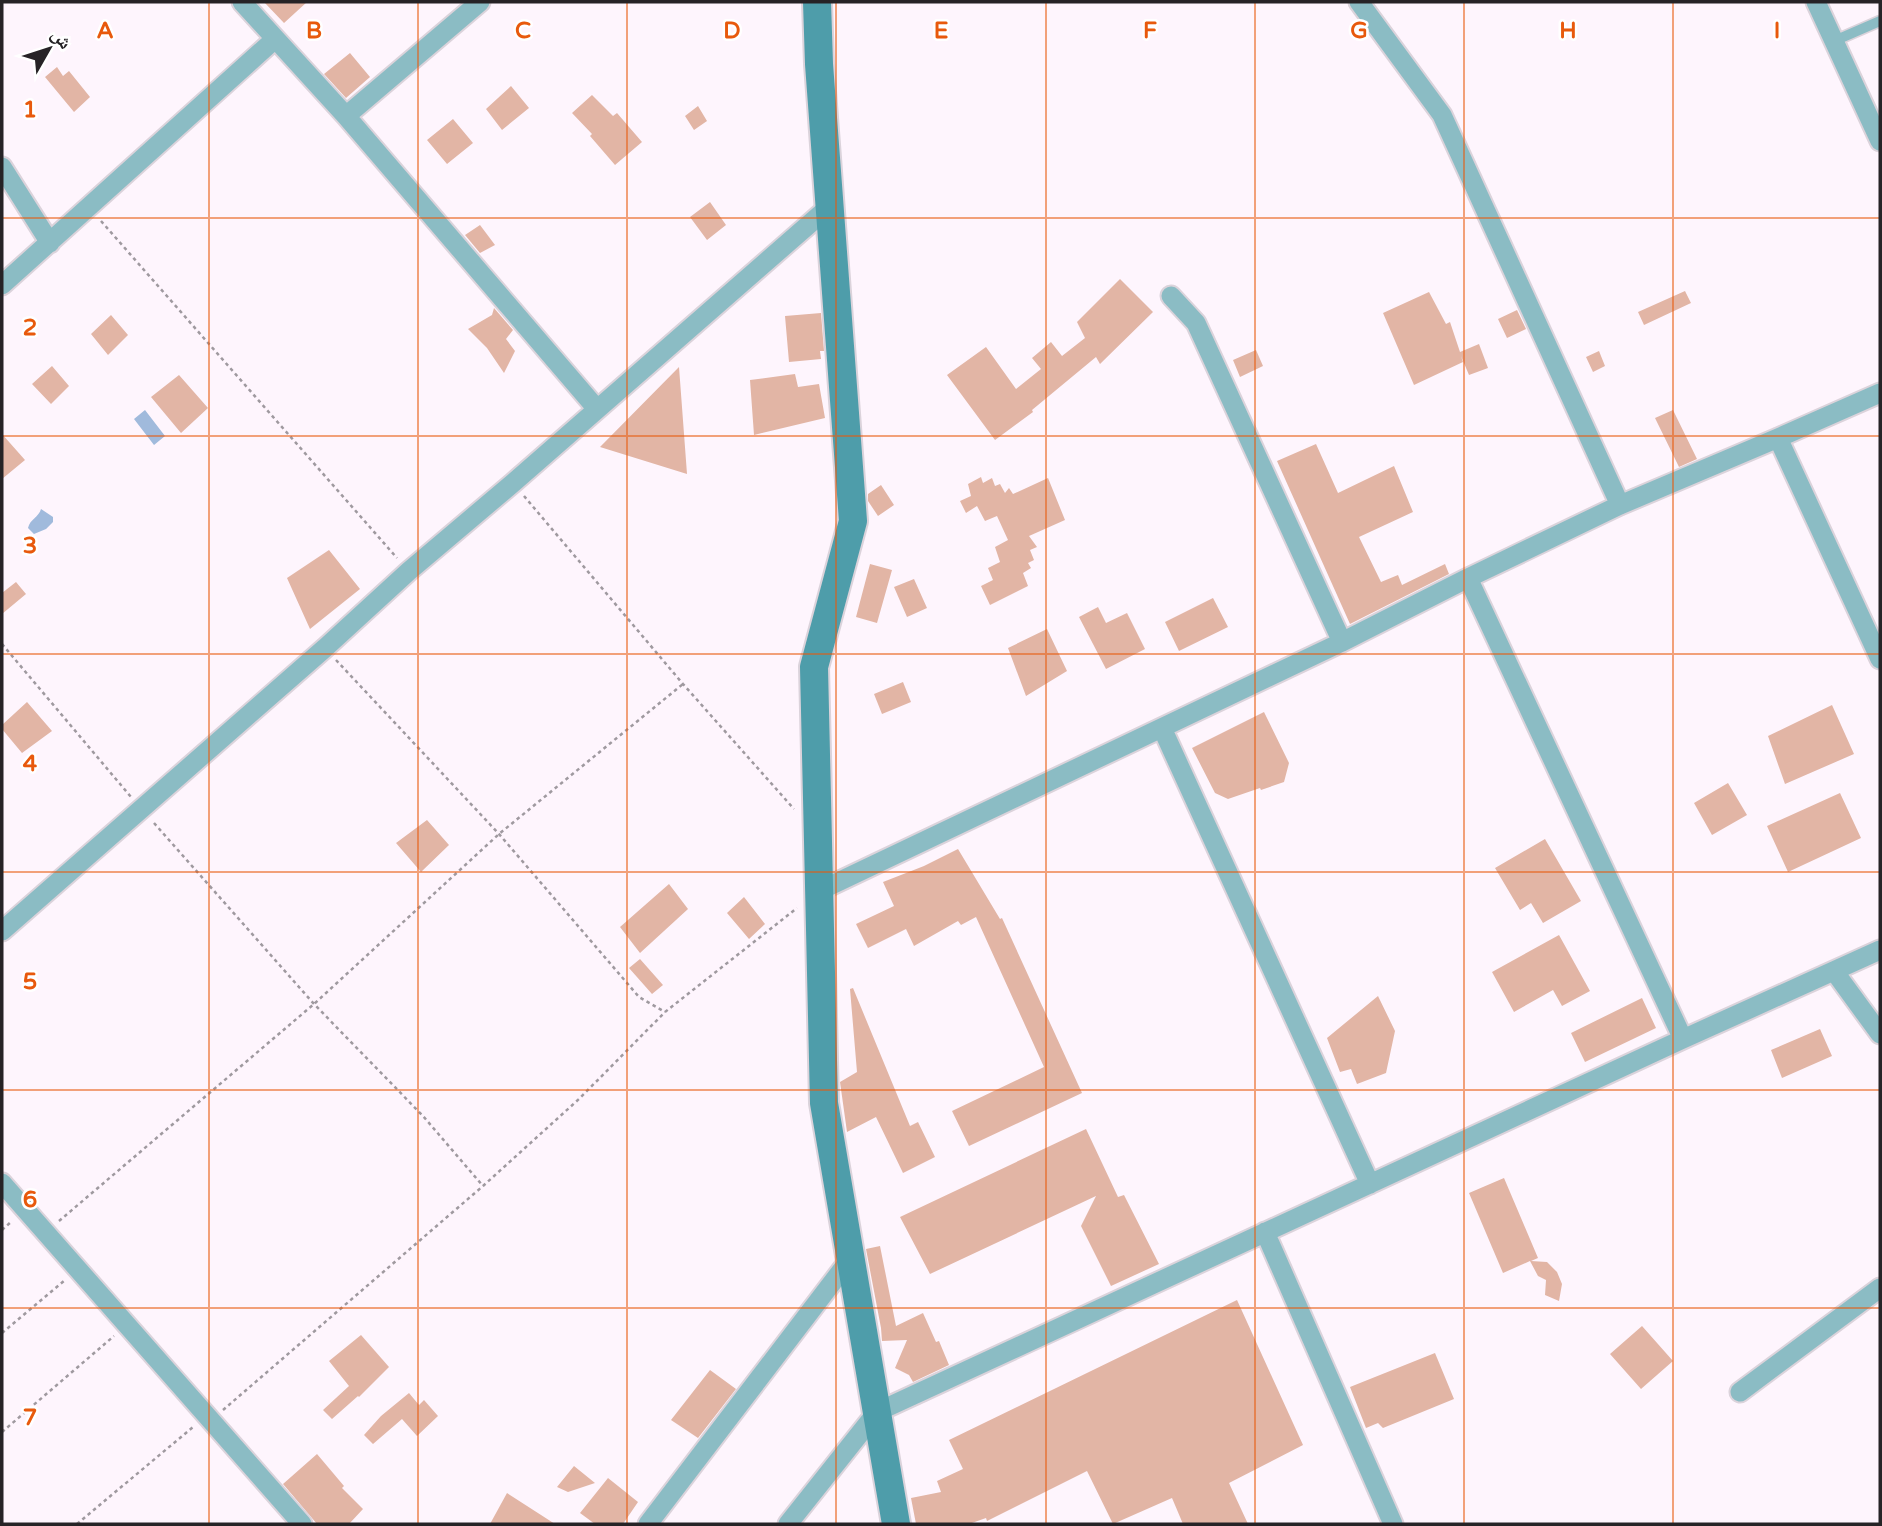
<svg xmlns="http://www.w3.org/2000/svg" width="1882" height="1526" viewBox="0 0 1882 1526" font-family="'Varela Round','Noto Naskh Arabic',sans-serif">
<style>
.water{fill:#a0badc}
.building{fill:#e2b5a5}
.lines{fill:none;stroke-linecap:round;stroke-linejoin:round}
.lane-casing{stroke:#dbd3db;stroke-width:13}
.street-casing{stroke:#dbd3db;stroke-width:23}
.secondary-casing{stroke:#dbd3db;stroke-width:32}
.path{stroke:#9f999f;stroke-width:2.5;stroke-dasharray:3.5 3.5;stroke-linecap:butt}
.lane{stroke:#8bbcc4;stroke-width:10}
.street{stroke:#8bbcc4;stroke-width:19}
.secondary{stroke:#4e9daa;stroke-width:28}
.grid{fill:none;stroke:#e8590c;stroke-width:2;stroke-opacity:0.55}
.grid-label{font-size:23px;text-anchor:middle;font-weight:bold;fill:#e8590c;stroke:#fff;stroke-width:5;stroke-linejoin:round;paint-order:stroke}
</style>
<rect width="100%" height="100%" fill="#fef5fd"/>
<!-- water -->
<path class="water" d="M 145,410 L 165,436 L 154,445 L 134,419 Z
M 41,509 L 53,517 L 53,522 L 46,529 L 34,534 L 28,528 C 30,519 39,517 41,509 Z"/>
<!-- building -->
<path class="building" d="M 264,2 L 307,2 L 284,23 Z
M 350,53 L 370,77 L 346,98 L 324,74 Z
M 57,67 L 63,76 L 69,71 L 90,97 L 74,112 L 45,77 Z
M 511,86 L 529,108 L 502,130 L 486,109 Z
M 592,95 L 613,116 L 617,113 L 642,142 L 615,165 L 590,136 L 592,134 L 572,113 Z
M 698,106 L 707,121 L 694,130 L 685,116 Z
M 453,119 L 473,143 L 447,164 L 427,140 Z
M 710,202 L 726,225 L 707,240 L 690,217 Z
M 480,225 L 495,245 L 480,253 L 465,235 Z
M 1120,279 L 1153,312 L 1100,364 L 1096,357 L 1032,410 L 1033,412 L 995,440 L 947,375 L 986,347 L 1016,389 L 1041,369 L 1032,358 L 1051,342 L 1062,356 L 1085,338 L 1077,322 Z
M 1685,291 L 1691,303 L 1644,325 L 1638,312 Z
M 1429,292 L 1446,324 L 1450,322 L 1460,352 L 1479,344 L 1488,368 L 1469,375 L 1461,356 L 1463,362 L 1414,385 L 1383,313 Z
M 494,308 L 513,330 L 506,339 L 515,351 L 504,373 L 487,348 L 468,329 L 492,315 Z
M 1517,310 L 1526,329 L 1507,338 L 1498,319 Z
M 821,313 L 824,351 L 820,351 L 821,359 L 789,362 L 785,316 Z
M 111,315 L 128,335 L 108,355 L 91,334 Z
M 1256,350 L 1263,366 L 1240,377 L 1233,360 Z
M 1599,351 L 1605,366 L 1593,372 L 1586,357 Z
M 52,366 L 69,386 L 51,404 L 32,384 Z
M 679,367 L 687,474 L 600,447 Z
M 795,374 L 798,387 L 819,384 L 825,418 L 754,435 L 750,380 Z
M 179,375 L 208,408 L 181,433 L 151,397 Z
M 1673,410 L 1697,459 L 1679,467 L 1655,418 Z
M 2,434 L 25,460 L 2,479 Z
M 1316,444 L 1338,493 L 1394,466 L 1413,512 L 1359,537 L 1381,582 L 1398,575 L 1402,585 L 1445,564 L 1449,574 L 1350,624 L 1277,461 Z
M 981,477 L 983,483 L 992,478 L 995,486 L 1000,484 L 1005,493 L 1009,488 L 1013,494 L 1048,478 L 1065,520 L 1029,536 L 1037,547 L 1030,550 L 1034,560 L 1028,563 L 1031,568 L 1023,573 L 1028,586 L 990,605 L 981,586 L 993,580 L 988,568 L 1000,562 L 995,547 L 1008,540 L 997,516 L 985,521 L 977,506 L 966,513 L 960,501 L 971,496 L 968,484 Z
M 881,485 L 894,505 L 878,516 L 868,501 L 868,494 Z
M 329,550 L 360,589 L 310,629 L 287,578 Z
M 870,564 L 892,570 L 877,623 L 856,617 Z
M 914,579 L 927,608 L 907,617 L 894,587 Z
M 16,582 L 26,594 L 2,614 L 2,593 Z
M 1213,598 L 1228,627 L 1179,651 L 1165,622 Z
M 1098,607 L 1106,623 L 1127,613 L 1145,649 L 1106,669 L 1079,617 Z
M 1047,629 L 1067,671 L 1026,696 L 1008,648 Z
M 903,682 L 911,702 L 882,714 L 874,694 Z
M 27,702 L 52,731 L 22,753 L 2,729 L 2,725 Z
M 1832,705 L 1854,754 L 1785,784 L 1768,736 Z
M 1264,712 L 1289,763 L 1284,782 L 1261,790 L 1260,788 L 1228,799 L 1215,793 L 1192,748 Z
M 1728,783 L 1747,815 L 1712,835 L 1694,803 Z
M 1840,793 L 1861,838 L 1788,872 L 1767,826 Z
M 427,820 L 449,845 L 421,872 L 396,843 Z
M 1545,839 L 1581,901 L 1543,923 L 1531,903 L 1520,910 L 1495,868 Z
M 958,849 L 1000,919 L 1002,918 L 1082,1093 L 969,1146 L 952,1111 L 1044,1067 L 976,917 L 961,925 L 958,921 L 914,946 L 906,929 L 868,948 L 856,924 L 894,906 L 883,882 L 924,866 Z
M 669,884 L 688,909 L 640,953 L 620,927 Z
M 744,897 L 765,924 L 749,939 L 727,913 Z
M 1559,935 L 1590,991 L 1562,1006 L 1553,990 L 1514,1012 L 1492,972 Z
M 640,959 L 663,985 L 652,994 L 629,968 Z
M 853,988 L 910,1126 L 918,1122 L 935,1157 L 903,1173 L 876,1117 L 847,1132 L 840,1082 L 857,1072 L 850,989 Z
M 1378,996 L 1395,1031 L 1386,1073 L 1357,1084 L 1351,1069 L 1340,1072 L 1327,1038 Z
M 1642,998 L 1656,1028 L 1585,1062 L 1571,1033 Z
M 1820,1029 L 1832,1056 L 1782,1078 L 1771,1050 Z
M 1086,1129 L 1118,1197 L 1124,1195 L 1159,1264 L 1111,1286 L 1081,1226 L 1096,1196 L 930,1274 L 900,1217 Z
M 1504,1178 L 1538,1258 L 1531,1261 L 1547,1262 L 1557,1272 L 1562,1284 L 1559,1301 L 1545,1295 L 1546,1280 L 1538,1276 L 1530,1261 L 1503,1273 L 1469,1193 Z
M 880,1246 L 896,1326 L 923,1313 L 936,1342 L 939,1341 L 949,1365 L 913,1382 L 909,1375 L 895,1368 L 907,1340 L 882,1341 L 881,1328 L 866,1249 Z
M 1237,1300 L 1303,1445 L 1229,1483 L 1248,1524 L 1183,1524 L 1172,1498 L 1113,1524 L 1087,1471 L 987,1521 L 986,1518 L 969,1524 L 916,1524 L 911,1498 L 941,1492 L 937,1481 L 963,1469 L 949,1440 Z
M 1642,1326 L 1673,1361 L 1641,1389 L 1610,1354 Z
M 361,1335 L 389,1367 L 359,1397 L 358,1396 L 332,1419 L 323,1410 L 349,1386 L 329,1361 Z
M 1435,1353 L 1454,1399 L 1383,1428 L 1378,1423 L 1366,1428 L 1350,1387 Z
M 710,1370 L 736,1389 L 698,1438 L 671,1420 Z
M 409,1393 L 419,1405 L 424,1400 L 438,1416 L 417,1436 L 402,1419 L 373,1444 L 364,1435 L 381,1416 Z
M 317,1454 L 344,1486 L 342,1488 L 363,1509 L 349,1524 L 317,1524 L 283,1484 Z
M 574,1466 L 595,1483 L 568,1492 L 557,1487 Z
M 608,1478 L 638,1502 L 623,1524 L 595,1524 L 580,1513 Z
M 507,1493 L 555,1524 L 490,1524 Z"/>
<g class="lines">
<defs>
<path id="lane" d="M 1834,41 L 1880,21"/>
<path id="street" d="M 242,2 L 346,116 L 597,409
M 1359,2 L 1442,115 L 1620,505
M 1816,2 L 1880,141
M 346,116 L 480,2
M 2,167 L 50,243
M 2,285 L 275,39
M 1171,296 L 1196,323 L 1342,642
M 1778,438 L 1880,659
M 1468,578 L 1683,1039
M 1162,728 L 1370,1184
M 819,891 L 1342,642 L 1468,578 L 1620,505 L 1778,438 L 1880,393
M 2,931 L 325,648 L 409,571 L 513,483 L 830,206
M 1834,971 L 1880,1034
M 2,1183 L 302,1524
M 1265,1232 L 1393,1524
M 1740,1392 L 1880,1288
M 648,1524 L 851,1258
M 788,1524 L 877,1412 L 1683,1039 L 1880,950"/>
<path id="secondary" d="M 817,2 L 819,64 L 853,521 L 814,667 L 824,1103 L 896,1524"/>
</defs>
<!-- lane casing -->
<use href="#lane" class="lane-casing"/>
<!-- street casing -->
<use href="#street" class="street-casing"/>
<!-- secondary casing -->
<use href="#secondary" class="secondary-casing"/>
<!-- path -->
<path class="path" d="M 101,221 L 397,558
M 524,496 L 683,684 L 794,809
M 2,644 L 131,797
M 336,660 L 499,834 L 639,997 L 665,1012
M 154,823 L 314,1004 L 423,1116 L 483,1186
M 59,1221 L 314,1004 L 499,834 L 683,684
M 2,1230 L 12,1221
M 2,1333 L 65,1280
M 223,1410 L 483,1186 L 579,1099 L 665,1012 L 797,908
M 2,1432 L 114,1336
M 77,1524 L 193,1427"/>
<!-- lane -->
<use href="#lane" class="lane"/>
<!-- street -->
<use href="#street" class="street"/>
<!-- secondary -->
<use href="#secondary" class="secondary"/>
</g>
<!-- grid -->
<path class="grid" d="M 209,2 L 209,1524M 418,2 L 418,1524M 627,2 L 627,1524M 836,2 L 836,1524M 1046,2 L 1046,1524M 1255,2 L 1255,1524M 1464,2 L 1464,1524M 1673,2 L 1673,1524M 2,218 L 1880,218M 2,436 L 1880,436M 2,654 L 1880,654M 2,872 L 1880,872M 2,1090 L 1880,1090M 2,1308 L 1880,1308"/>
<g class="grid-label">
<text x="105" y="38">A</text>
<text x="314" y="38">B</text>
<text x="523" y="38">C</text>
<text x="732" y="38">D</text>
<text x="941" y="38">E</text>
<text x="1150" y="38">F</text>
<text x="1359" y="38">G</text>
<text x="1568" y="38">H</text>
<text x="1777" y="38">I</text>
<text x="30" y="117">1</text>
<text x="30" y="335">2</text>
<text x="30" y="553">3</text>
<text x="30" y="771">4</text>
<text x="30" y="989">5</text>
<text x="30" y="1207">6</text>
<text x="30" y="1425">7</text>
</g>
<!-- border -->
<rect width="1882" height="1526" fill="none" stroke="#262326" stroke-width="7"/>
<!-- north arrow -->
<g transform="translate(49 49) rotate(51)" stroke="#ffffff" stroke-width="5" paint-order="stroke">
<path d="M0-5L12 26L0 18L-12 26Z" fill="#262326"/>
<text y="-10" font-size="19" font-weight="bold" text-anchor="middle" fill="#262326">ش</text>
</g>
</svg>
